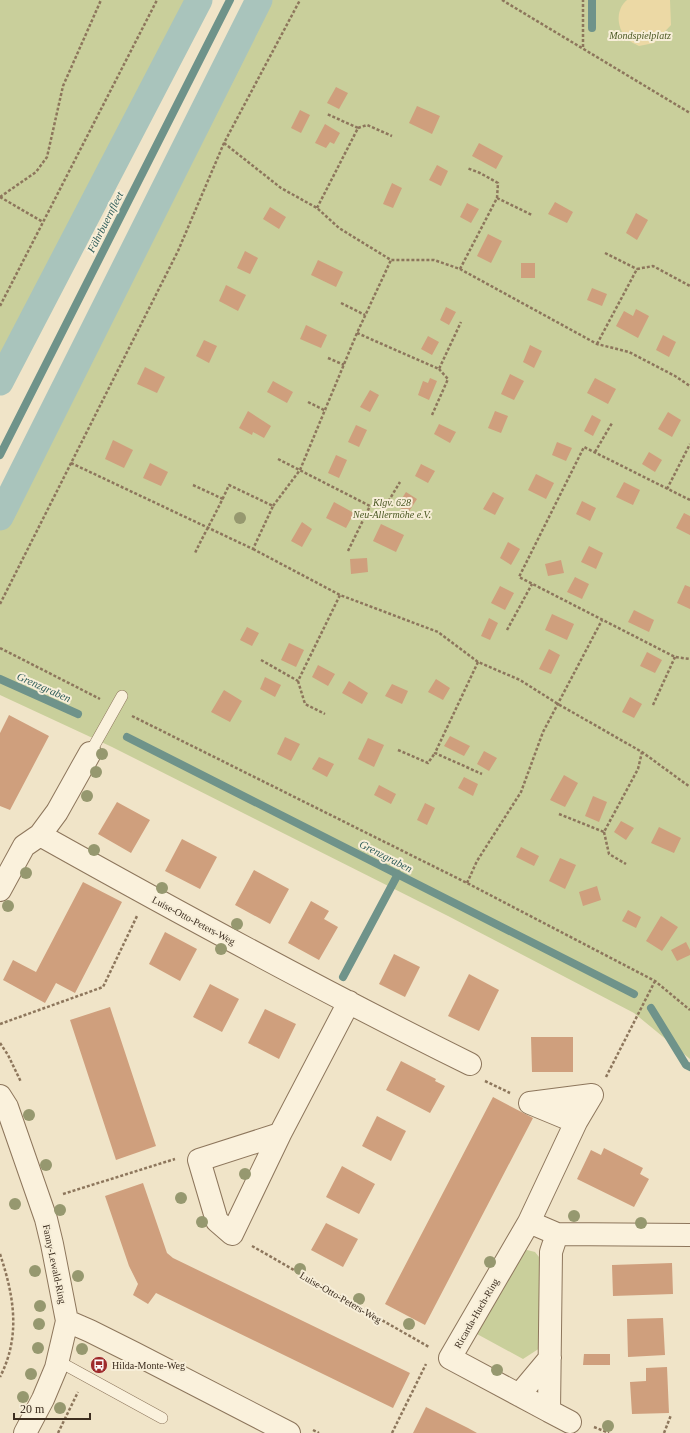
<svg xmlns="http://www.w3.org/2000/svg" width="690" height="1433" viewBox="0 0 690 1433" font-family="'Times New Roman',serif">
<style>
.green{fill:#c9cf9b}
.sand{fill:#ecd9a5}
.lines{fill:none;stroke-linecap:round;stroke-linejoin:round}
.stream{stroke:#6f938a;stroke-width:8}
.canal{stroke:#a9c4bc;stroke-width:27}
.building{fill:#cf9f7d}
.service-casing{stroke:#8d765c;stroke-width:12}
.minor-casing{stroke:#8d765c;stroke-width:24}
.path{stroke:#8d765c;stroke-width:2.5;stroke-dasharray:3 2;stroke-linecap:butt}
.service{stroke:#faf1dc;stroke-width:11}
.minor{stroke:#faf1dc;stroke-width:22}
.tree{fill:#96986f}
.labels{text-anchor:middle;stroke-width:4;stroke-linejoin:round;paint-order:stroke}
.park-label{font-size:10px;font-style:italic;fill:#4d5a26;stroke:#f7eed8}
.street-label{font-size:10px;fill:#3d2e20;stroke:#f7eed8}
.poi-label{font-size:10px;fill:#3d2e20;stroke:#f7eed8;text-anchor:start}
.water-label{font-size:11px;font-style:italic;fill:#2f5d5a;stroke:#f7eed8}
</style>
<rect width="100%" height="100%" fill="#f0e4c8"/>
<!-- green -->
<path class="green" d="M 0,0 L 199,0 L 0,382 Z
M 259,0 L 690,0 L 690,1059 L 634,1013 L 448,916 L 112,747 L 0,695 L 0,517 Z
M 527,1250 L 535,1252 L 539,1257 L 540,1348 L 523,1359 L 477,1334 L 520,1253 Z"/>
<!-- sand -->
<path class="sand" d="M 627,0 L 670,0 L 671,25 L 654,43 L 639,46 C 635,44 629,41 626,38 C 616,26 616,9 627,0 Z"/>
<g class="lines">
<!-- stream -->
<path class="stream" d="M 592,28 L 592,0
M 0,455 L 230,0
M 0,679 L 78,714
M 127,737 L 634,994
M 343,977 L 398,874
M 651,1008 L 686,1065 L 690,1067"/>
<!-- canal -->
<path class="canal" d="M 0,382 L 199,0
M 0,517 L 259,0"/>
</g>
<!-- building -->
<path class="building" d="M 336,87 L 348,93 L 339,109 L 327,103 Z
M 417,106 L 440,116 L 432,134 L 409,123 Z
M 300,110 L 310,115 L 301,133 L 291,128 Z
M 325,124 L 340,133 L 334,144 L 330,142 L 326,148 L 315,143 Z
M 479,143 L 503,156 L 496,169 L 472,156 Z
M 437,165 L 448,171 L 441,186 L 429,180 Z
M 392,183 L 402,188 L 393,208 L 383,204 Z
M 555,202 L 573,212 L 567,223 L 548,214 Z
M 467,203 L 479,209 L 471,223 L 460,217 Z
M 270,207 L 286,217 L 279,229 L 263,219 Z
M 636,213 L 648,220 L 637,240 L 626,233 Z
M 488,234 L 502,241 L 491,263 L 477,256 Z
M 245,251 L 258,258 L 250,274 L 237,268 Z
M 318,260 L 343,272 L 336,287 L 311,275 Z
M 521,263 L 535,263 L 535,278 L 521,278 Z
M 226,285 L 246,295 L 238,311 L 219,301 Z
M 592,288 L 607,294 L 602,306 L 587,300 Z
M 446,307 L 456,312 L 449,325 L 440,320 Z
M 636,309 L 649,316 L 638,338 L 616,326 L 624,311 L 633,316 Z
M 306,325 L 327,335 L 321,348 L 300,339 Z
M 663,335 L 676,342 L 669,357 L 656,350 Z
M 428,336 L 439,342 L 432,355 L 421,349 Z
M 204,340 L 217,346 L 209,363 L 196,356 Z
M 530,345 L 542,351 L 534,368 L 523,362 Z
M 145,367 L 165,377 L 157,393 L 137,384 Z
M 510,374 L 524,381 L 514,400 L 501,394 Z
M 430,378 L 437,381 L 429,400 L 418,395 L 423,381 L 428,383 Z
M 595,378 L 616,389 L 608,404 L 587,393 Z
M 273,381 L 293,392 L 287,403 L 267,392 Z
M 370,390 L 379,395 L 370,412 L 360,407 Z
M 248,411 L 271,426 L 264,438 L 253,432 L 252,435 L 239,428 Z
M 495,411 L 508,416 L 501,433 L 488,428 Z
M 668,412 L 681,420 L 672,437 L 658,429 Z
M 592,415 L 601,420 L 593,436 L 584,431 Z
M 439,424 L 456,432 L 450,443 L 434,434 Z
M 356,425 L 367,430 L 359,447 L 348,442 Z
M 113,440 L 133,450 L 124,468 L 105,459 Z
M 557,442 L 572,448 L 566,461 L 552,455 Z
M 649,452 L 662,460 L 655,472 L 642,464 Z
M 336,455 L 347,460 L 339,478 L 328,473 Z
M 150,463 L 168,472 L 161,486 L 143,478 Z
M 421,464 L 435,471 L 428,483 L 415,476 Z
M 536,474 L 554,483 L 546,499 L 528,490 Z
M 624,482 L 640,490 L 633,505 L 616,497 Z
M 406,492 L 417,499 L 408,513 L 397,506 Z
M 493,492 L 504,498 L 495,515 L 483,509 Z
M 582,501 L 596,508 L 590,521 L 576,514 Z
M 334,502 L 354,513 L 346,528 L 326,518 Z
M 684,513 L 690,516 L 690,535 L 676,528 Z
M 302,522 L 312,529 L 302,547 L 291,541 Z
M 381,524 L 404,535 L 396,552 L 373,541 Z
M 508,542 L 520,549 L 511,565 L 500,558 Z
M 589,546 L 603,553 L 596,569 L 581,562 Z
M 367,558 L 368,572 L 351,574 L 350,559 Z
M 561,560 L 564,573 L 548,576 L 545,564 Z
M 575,577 L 589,584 L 582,599 L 567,592 Z
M 685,585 L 690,587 L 690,609 L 677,603 Z
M 500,586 L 514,593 L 505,610 L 491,603 Z
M 634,610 L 654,620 L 649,632 L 628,622 Z
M 552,614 L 574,624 L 567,640 L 545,630 Z
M 489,618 L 498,623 L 490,640 L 481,636 Z
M 247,627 L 259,633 L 252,646 L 240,640 Z
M 289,643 L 304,650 L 296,667 L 281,660 Z
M 549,649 L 560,655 L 551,674 L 539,669 Z
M 647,652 L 662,660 L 655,673 L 640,666 Z
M 318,665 L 335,674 L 328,686 L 312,677 Z
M 265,677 L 281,685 L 275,697 L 260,689 Z
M 436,679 L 450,688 L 443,700 L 428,692 Z
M 349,681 L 368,693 L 362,704 L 342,693 Z
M 392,684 L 408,691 L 402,704 L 385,696 Z
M 224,690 L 242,701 L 230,722 L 211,712 Z
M 630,697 L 642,704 L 634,718 L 622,712 Z
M 9,715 L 49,736 L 10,810 L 0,806 L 0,733 Z
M 450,736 L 470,746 L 464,756 L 444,746 Z
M 285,737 L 300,744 L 291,761 L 277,754 Z
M 368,738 L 384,745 L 374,767 L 358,759 Z
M 484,751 L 497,758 L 489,771 L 477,764 Z
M 319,757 L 334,764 L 327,777 L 312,769 Z
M 564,775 L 578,783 L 565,807 L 550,800 Z
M 464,777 L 478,784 L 473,796 L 458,788 Z
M 379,785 L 396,794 L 391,804 L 374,795 Z
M 593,796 L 607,802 L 599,822 L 585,816 Z
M 117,802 L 150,820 L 131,853 L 98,834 Z
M 425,803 L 435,808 L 427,825 L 417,820 Z
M 621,821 L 634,828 L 626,840 L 614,832 Z
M 659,827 L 681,838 L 674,853 L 651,843 Z
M 182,839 L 217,857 L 200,889 L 165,871 Z
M 521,847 L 539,856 L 534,866 L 516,857 Z
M 560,858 L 576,865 L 565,889 L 549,881 Z
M 254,870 L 289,889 L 270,924 L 235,905 Z
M 83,882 L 122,902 L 75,993 L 56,983 L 45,1003 L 3,980 L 13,960 L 36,972 Z
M 597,886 L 601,900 L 583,906 L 579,892 Z
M 311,901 L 329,911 L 324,919 L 338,927 L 319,960 L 288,943 Z
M 628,910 L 641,917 L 636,928 L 622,921 Z
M 661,916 L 678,927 L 662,951 L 646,941 Z
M 165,932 L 197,949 L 180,981 L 149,964 Z
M 686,942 L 690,950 L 690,955 L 677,961 L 671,950 Z
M 394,954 L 420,967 L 405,997 L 379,984 Z
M 469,974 L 499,990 L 479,1031 L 448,1016 Z
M 210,984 L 239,999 L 222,1032 L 193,1017 Z
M 110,1007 L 156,1146 L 116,1160 L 70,1020 Z
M 265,1009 L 296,1024 L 279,1059 L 248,1043 Z
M 531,1037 L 573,1037 L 573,1072 L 532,1072 Z
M 401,1061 L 436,1079 L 435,1081 L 445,1086 L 430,1113 L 386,1090 Z
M 493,1097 L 533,1118 L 425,1325 L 385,1304 Z
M 377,1116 L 406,1131 L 391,1161 L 362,1146 Z
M 604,1148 L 643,1168 L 640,1174 L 649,1179 L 634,1207 L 577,1179 L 591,1150 L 601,1155 Z
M 342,1166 L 375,1184 L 359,1214 L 326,1197 Z
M 143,1183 L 167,1253 L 173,1258 L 410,1373 L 393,1408 L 156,1293 L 148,1304 L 133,1295 L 138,1284 L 129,1266 L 105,1196 Z
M 326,1223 L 358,1239 L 343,1267 L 311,1250 Z
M 672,1263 L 673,1294 L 613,1296 L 612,1265 Z
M 663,1318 L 665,1355 L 628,1357 L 627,1319 Z
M 584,1354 L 610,1354 L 610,1365 L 583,1365 Z
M 667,1367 L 669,1413 L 632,1414 L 630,1382 L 646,1381 L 646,1368 Z
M 426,1407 L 468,1428 L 477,1433 L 413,1433 Z"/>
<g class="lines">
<defs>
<path id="service" d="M 90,753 L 122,696
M 58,1361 L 162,1418"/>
<path id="minor" d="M 40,835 C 181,914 324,992 470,1064
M 0,890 L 24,846 L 40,835 L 57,812 L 90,753
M 0,1096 L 7,1107 L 46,1219 L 52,1244 L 67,1321 L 56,1368 L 43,1399 L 25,1433
M 280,1134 L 199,1160 L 217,1221 L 232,1234 L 280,1134 L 349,1002
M 529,1222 L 576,1122 L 592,1095 L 530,1103 L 576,1122
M 557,1234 L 551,1252 L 549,1411 L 450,1358 L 529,1222 L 557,1234 L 690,1235
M 67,1321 L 90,1331 L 134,1353 L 289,1433
M 519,1395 L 550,1358
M 549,1411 L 570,1422"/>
</defs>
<!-- service casing -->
<use href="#service" class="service-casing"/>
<!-- minor casing -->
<use href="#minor" class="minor-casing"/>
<!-- path -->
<path class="path" d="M 502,0 L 690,113
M 583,47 L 583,0
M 358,128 L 367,125 L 392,136
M 224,143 L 281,188 L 317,208 L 339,228 L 391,260 L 434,260 L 460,269 L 597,344 L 629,352 L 675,376 L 690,386
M 0,197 L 36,172 L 47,157 L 63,86 L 101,0
M 0,197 L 43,222
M 497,198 L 532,215
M 317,208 L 358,128 L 327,114
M 605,253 L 637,269
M 460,269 L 497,198 L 498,183 L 480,173 L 467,168
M 341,303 L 365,315
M 0,306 L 157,0
M 357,333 L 439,369 L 461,322
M 597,344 L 637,269 L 653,266 L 690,286
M 328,358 L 344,365
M 308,402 L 326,411
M 432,415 L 448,379 L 439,369
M 595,452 L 612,423
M 278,459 L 370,506 L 385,507 L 400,482
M 71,463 L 253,549 L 273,506 L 229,485 C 219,508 206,530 195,553
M 193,485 L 223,499
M 667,489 L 690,444
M 690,500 L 584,447 L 519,577 L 675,657 L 690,659
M 273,506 L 300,470 L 357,333 L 391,260
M 253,549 L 340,595 L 438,632 L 478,662 L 520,680 L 558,704 L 642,752 L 690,787
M 348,551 L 370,506
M 0,604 L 178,251 L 224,143 L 300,0
M 507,630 L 532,584
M 0,648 L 100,699
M 261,660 L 298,681 L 340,595
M 478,662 L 435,753 L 482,774
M 298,681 L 305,704 L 325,714
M 653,705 L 675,657
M 132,716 L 467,883 L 655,981 L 690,1010
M 398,750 L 428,763 L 435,753
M 559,814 L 604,832 L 638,769 L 642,752
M 604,832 L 609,854 L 626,864
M 467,883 L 477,861 L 521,792 L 543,732 L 602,620
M 0,1024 L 103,987 L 137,916
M 0,1043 L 8,1055 L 21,1082
M 606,1077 L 655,981
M 485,1081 L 510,1093
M 63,1194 L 175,1159
M 252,1246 L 429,1347
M 0,1254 C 14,1296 21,1336 0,1377
M 594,1427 L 609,1433
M 313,1430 L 319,1433
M 58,1433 L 78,1392
M 392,1433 L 426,1364
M 664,1433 L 671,1415"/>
<!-- service -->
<use href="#service" class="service"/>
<!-- minor -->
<use href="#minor" class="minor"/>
</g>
<!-- trees -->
<g class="tree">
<circle cx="240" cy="518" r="6"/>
<circle cx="102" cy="754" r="6"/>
<circle cx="96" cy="772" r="6"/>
<circle cx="87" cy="796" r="6"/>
<circle cx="94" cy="850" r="6"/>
<circle cx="26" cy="873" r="6"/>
<circle cx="162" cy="888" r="6"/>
<circle cx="8" cy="906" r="6"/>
<circle cx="237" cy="924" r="6"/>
<circle cx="221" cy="949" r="6"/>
<circle cx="29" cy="1115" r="6"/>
<circle cx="46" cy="1165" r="6"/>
<circle cx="245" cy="1174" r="6"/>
<circle cx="181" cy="1198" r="6"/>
<circle cx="15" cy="1204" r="6"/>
<circle cx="60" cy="1210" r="6"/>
<circle cx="574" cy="1216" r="6"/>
<circle cx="202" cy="1222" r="6"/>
<circle cx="641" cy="1223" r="6"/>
<circle cx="490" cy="1262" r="6"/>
<circle cx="300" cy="1269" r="6"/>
<circle cx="35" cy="1271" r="6"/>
<circle cx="78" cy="1276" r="6"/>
<circle cx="359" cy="1299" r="6"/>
<circle cx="40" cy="1306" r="6"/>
<circle cx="39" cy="1324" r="6"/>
<circle cx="409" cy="1324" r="6"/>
<circle cx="38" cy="1348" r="6"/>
<circle cx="82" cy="1349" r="6"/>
<circle cx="497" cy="1370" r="6"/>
<circle cx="31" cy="1374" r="6"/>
<circle cx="23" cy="1397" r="6"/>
<circle cx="60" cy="1408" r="6"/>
<circle cx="608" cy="1426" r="6"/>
</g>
<!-- icons -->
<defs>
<symbol id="bus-disc" viewBox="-11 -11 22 22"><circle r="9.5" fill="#9e2a2b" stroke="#f7eed8"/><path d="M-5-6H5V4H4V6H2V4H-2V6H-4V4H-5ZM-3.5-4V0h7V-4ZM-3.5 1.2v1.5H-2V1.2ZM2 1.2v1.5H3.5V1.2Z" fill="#fff"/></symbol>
</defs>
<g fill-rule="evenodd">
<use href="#bus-disc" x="89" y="1355" width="20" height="20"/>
</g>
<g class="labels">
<!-- park labels -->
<g class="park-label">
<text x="640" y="39">Mondspielplatz</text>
<text x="392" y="506">Klgv. 628<tspan x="392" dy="12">Neu-Allermöhe e.V.</tspan></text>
</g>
<!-- street labels -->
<g class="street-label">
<text transform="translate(194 920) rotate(28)" y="4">Luise-Otto-Peters-Weg</text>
<text transform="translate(55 1264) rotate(78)" y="4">Fanny-Lewald-Ring</text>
<text transform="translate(341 1297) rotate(30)" y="4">Luise-Otto-Peters-Weg</text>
<text transform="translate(476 1313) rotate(-60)" y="4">Ricarda-Huch-Ring</text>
</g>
<!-- poi labels -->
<g class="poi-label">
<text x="112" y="1369">Hilda-Monte-Weg</text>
</g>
<!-- water labels -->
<g class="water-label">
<text transform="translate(105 222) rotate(-63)" y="4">Fährbuernfleet</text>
<text transform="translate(44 687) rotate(24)" y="4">Grenzgraben</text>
<text transform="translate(386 856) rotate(27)" y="4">Grenzgraben</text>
</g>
</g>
<!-- scale -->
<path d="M14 1413v6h76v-6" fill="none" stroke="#3d2e20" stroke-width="2"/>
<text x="20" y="1413" font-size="12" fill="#3d2e20" stroke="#f7eed8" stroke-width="3" paint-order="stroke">20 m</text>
</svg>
